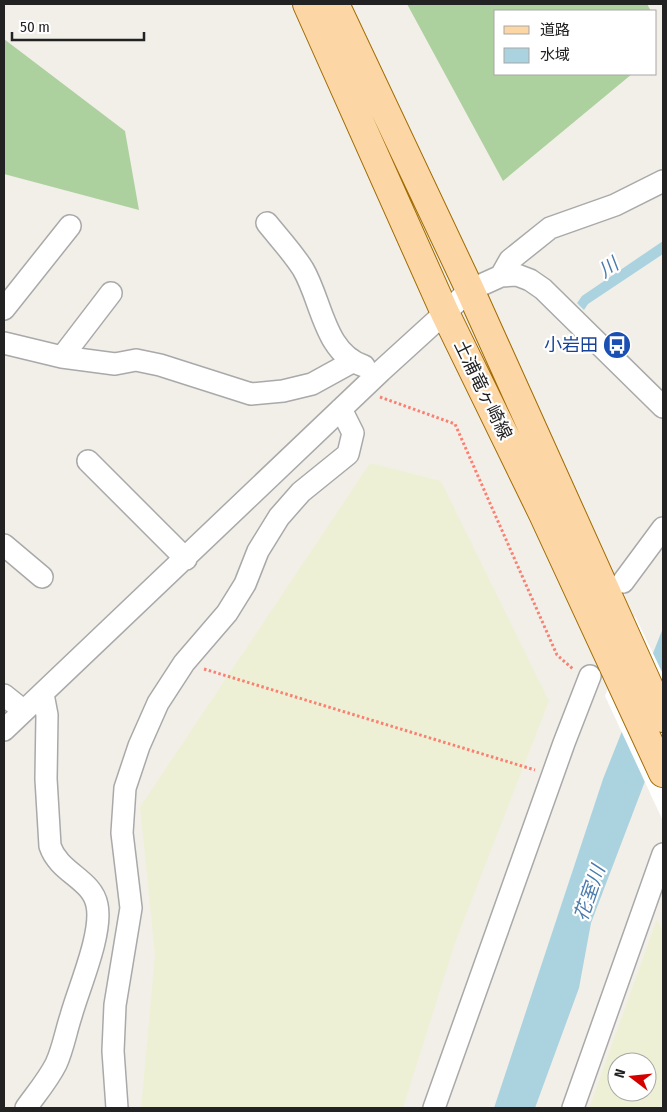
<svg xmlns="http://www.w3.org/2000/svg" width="667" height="1112" viewBox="0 0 667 1112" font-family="'Fira Sans Condensed','Noto Sans JP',sans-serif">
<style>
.farmland{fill:#eef0d5;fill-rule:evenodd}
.forest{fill:#add19e}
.water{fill:#aad3df}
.pier{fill:#fff}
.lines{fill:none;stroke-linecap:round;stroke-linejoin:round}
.minor-casing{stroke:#a9a9a9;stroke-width:24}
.major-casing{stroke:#a06b00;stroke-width:30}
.path{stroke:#fa8072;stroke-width:3;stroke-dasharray:2.5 2.5;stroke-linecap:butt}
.minor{stroke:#fff;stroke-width:21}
.major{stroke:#fcd6a4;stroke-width:28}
.labels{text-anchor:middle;stroke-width:4.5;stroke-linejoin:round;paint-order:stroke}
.transit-label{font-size:18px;fill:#164399;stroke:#fff;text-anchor:end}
.street-label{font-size:18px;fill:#222;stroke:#fff}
.water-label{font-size:19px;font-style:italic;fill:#4a7aab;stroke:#fff}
</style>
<rect width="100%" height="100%" fill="#f2efe9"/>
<!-- farmland -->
<path class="farmland" d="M 370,463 L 441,481 L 549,701 L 455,943 L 403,1108 L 141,1108 L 155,955 L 140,807 Z
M 657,919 L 663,932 L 663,1108 L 589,1108 ZM 617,1062 L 647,1062 L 647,1092 L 617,1092 Z"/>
<!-- forest -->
<path class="forest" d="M 407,4 L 647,4 L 651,11 L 496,11 L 496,74 L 632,74 L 503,181 Z
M 4,39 L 125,131 L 139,210 L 4,174 Z"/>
<!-- water -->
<path class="water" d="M 663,241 L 663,254 L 588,304 L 584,310 L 577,303 L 582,296 Z
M 663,628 L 663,734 L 591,923 L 579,988 L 535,1108 L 494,1108 L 603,779 Z"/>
<!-- pier -->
<path class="pier" d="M 635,616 L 663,674 L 663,821 L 605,696 Z"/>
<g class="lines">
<defs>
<path id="minor" d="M 267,223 C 279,238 293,253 303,269 C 322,301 324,353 364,366
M 501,276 L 510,260 L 550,228 L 615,205 L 663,181
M 4,309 L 70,226
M 4,343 L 62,357 L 115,364 L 136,360 L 160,365 L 251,394 L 283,391 L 312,384 L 352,362
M 62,357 L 111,293
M 88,461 L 186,559
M 4,545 L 42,577
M 623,582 L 663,528
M 4,695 L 24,711
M 4,730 L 381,371 L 470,290 L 501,276 L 517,275 L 530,280 L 543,289 L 663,407
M 26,1108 C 36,1094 48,1080 56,1064 C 63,1049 66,1031 71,1016 C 79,987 103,933 97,905 C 92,879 59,873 50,846 L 46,779 L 47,715 L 43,694
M 117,1108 L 113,1051 L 115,1005 L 131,908 L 122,833 L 125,788 L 139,746 L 158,703 L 184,663 L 227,613 L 245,584 L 258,551 L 279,517 L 301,492 L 348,454 L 353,433 L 341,409
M 434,1108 L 564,743 L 590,676
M 573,1108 L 663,854"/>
<path id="major" d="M 307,4 L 445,313 L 543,514 L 663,773
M 335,4 L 470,290 L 663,718"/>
</defs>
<!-- minor casing -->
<use href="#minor" class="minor-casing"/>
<!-- major casing -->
<use href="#major" class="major-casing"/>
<!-- path -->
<path class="path" d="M 380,397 L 455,424 L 557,655 L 573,669
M 204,669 L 535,770"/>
<!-- minor -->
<use href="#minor" class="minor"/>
<!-- major -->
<use href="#major" class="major"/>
</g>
<!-- icons -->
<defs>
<symbol id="bus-disc" viewBox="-11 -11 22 22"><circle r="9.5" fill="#1a4fb4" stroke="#fff"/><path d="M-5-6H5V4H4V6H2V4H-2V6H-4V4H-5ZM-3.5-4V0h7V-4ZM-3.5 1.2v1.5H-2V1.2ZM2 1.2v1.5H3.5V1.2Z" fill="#fff"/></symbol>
</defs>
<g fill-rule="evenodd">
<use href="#bus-disc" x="601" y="329" width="32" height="32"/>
</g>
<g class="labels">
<!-- transit labels -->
<g class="transit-label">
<text x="598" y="351">小岩田</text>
</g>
<!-- street labels -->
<g class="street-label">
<text transform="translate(483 390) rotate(64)" y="6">土浦竜ヶ崎線</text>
</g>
<!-- water labels -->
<g class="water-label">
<text transform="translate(608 267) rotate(-35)" y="7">川</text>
<text transform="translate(589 893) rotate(-71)" y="7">花室川</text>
</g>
</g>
<!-- border -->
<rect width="667" height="1112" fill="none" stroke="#222222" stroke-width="10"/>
<!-- legend -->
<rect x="494" y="10" width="162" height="65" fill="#ffffff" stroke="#a7a7a7"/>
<rect x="504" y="26" width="25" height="8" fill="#fcd6a4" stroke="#a7a7a7"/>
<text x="540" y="35" font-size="15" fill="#222222">道路</text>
<rect x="504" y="48" width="25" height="15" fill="#aad3df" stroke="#a7a7a7"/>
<text x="540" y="60" font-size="15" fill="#222222">水域</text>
<!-- north arrow -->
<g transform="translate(632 1077) rotate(286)"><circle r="24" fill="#ffffff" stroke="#a7a7a7"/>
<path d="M0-4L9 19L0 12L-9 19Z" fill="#d40000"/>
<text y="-8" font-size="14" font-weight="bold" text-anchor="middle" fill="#222222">N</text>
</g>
<!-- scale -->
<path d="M12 32v8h132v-8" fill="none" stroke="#222222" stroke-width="2.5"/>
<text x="20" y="32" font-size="15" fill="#222222" stroke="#ffffff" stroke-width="4" paint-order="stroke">50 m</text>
</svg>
